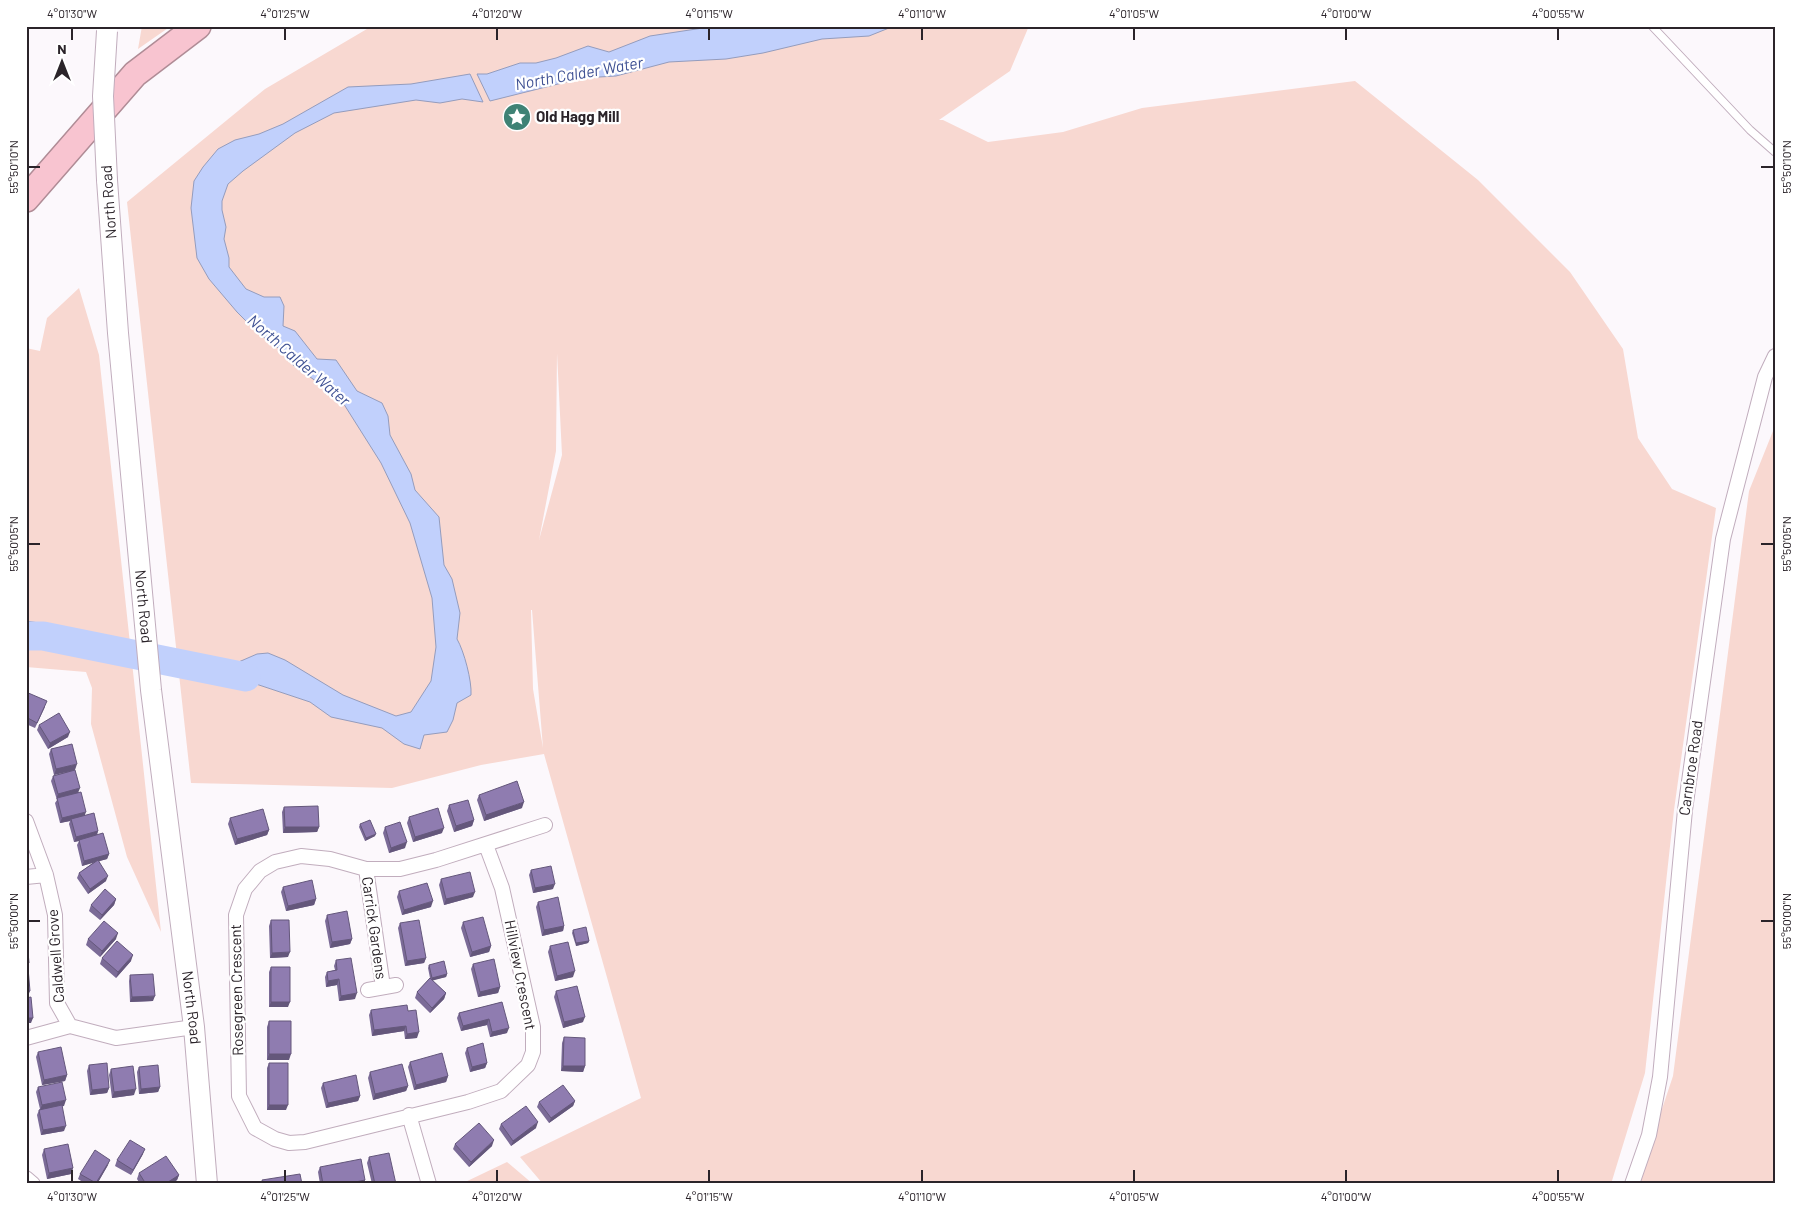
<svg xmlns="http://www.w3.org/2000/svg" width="1801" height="1210" viewBox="0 0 1801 1210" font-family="Barlow,sans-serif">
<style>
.green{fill:#f8d8d1;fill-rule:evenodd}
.water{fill:#c1d0fc;stroke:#949cbd}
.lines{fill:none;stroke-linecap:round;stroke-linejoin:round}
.river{stroke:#c1d0fc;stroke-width:29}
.lane-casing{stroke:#c1adbd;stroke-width:9}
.street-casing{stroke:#c1adbd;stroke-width:16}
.secondary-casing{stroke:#c1adbd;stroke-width:22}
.highway-casing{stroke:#b08c96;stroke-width:28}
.lane{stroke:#fff;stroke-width:7}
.street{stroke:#fff;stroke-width:14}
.secondary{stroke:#fff;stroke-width:20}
.highway{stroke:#f8c4d0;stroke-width:25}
.secondary-bridge-casing{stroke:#c1adbd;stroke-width:22;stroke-linecap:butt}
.secondary-bridge{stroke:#fff;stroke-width:20}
.wall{fill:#7b6b97}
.shaded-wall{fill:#64577b}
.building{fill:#8f7cb0;stroke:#64577b}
.ticks{fill:none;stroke:#2b242a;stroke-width:2}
.labels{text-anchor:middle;stroke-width:4.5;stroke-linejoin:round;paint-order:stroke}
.poi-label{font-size:15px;font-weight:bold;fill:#2b242a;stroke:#fff;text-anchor:start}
.street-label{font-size:15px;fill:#2b242a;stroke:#fff}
.water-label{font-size:16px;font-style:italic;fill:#405294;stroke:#fff}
.neatline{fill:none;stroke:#2b242a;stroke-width:2}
.ticks-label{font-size:12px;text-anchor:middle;fill:#2b242a}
</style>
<rect width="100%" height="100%" fill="#fcf8fc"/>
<!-- green -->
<path class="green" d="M 142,26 L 171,26 L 138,49 Z
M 372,26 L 1029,26 L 1010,71 L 939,120 L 943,120 L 988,142 L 1063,132 L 1142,108 L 1355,81 L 1478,180 L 1570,272 L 1623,349 L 1638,438 L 1672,489 L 1716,508 L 1674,810 L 1645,1073 L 1611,1184 L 543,1184 L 520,1157 L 641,1098 L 544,754 L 481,765 L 392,788 L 191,783 L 127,202 L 265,89 ZM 557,353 L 562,455 L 539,540 L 556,451 ZM 531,610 L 532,610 L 543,748 L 533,689 Z
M 79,288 L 99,355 L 161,932 L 127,857 L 91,724 L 92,688 L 86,672 L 26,667 L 26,348 L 40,351 L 47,318 Z
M 1775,426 L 1775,1184 L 1637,1184 L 1673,1076 L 1749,491 Z
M 507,1162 L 533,1184 L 461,1184 Z"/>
<!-- water -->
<path class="water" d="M 716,26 L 894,26 L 869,36 L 822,39 L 763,53 L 726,59 L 669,62 L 616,76 L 582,78 L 490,101 L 477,74 L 487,74 L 520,63 L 536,63 L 556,58 L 588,46 L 609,52 L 650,36 Z
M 470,74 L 483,102 L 462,99 L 440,103 L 416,100 L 334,113 L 295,133 L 243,171 L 228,184 L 222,201 L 222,210 L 226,227 L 224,239 L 229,258 L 229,267 L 246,289 L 264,297 L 280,297 L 284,306 L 283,326 L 295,331 L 317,359 L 336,360 L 357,391 L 382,403 L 388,416 L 390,435 L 411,474 L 415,490 L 439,517 L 444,565 L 452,579 L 460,613 L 457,639 C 464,651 472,681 471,695 L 457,703 L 453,720 L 447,732 L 424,735 L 420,749 L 404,744 L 382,728 L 331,717 L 310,702 L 244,680 L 206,682 L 210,662 L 234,664 L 257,654 L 268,653 L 285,660 L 343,695 L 396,716 L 411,712 L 431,681 L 436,647 L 432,598 L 410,523 L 381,463 L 340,398 L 293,365 L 282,351 L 258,333 L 237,312 L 209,279 L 197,258 L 191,208 L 194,181 L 203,167 L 218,149 L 235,140 L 259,134 L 283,124 L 348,87 L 411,84 Z
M 26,621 L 52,625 L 62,634 L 80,638 L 76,650 L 26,641 Z"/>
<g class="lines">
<!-- river -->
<path class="river" d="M 26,636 L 43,636 L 246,677"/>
<defs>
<path id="lane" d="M 1652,26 L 1750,130 L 1775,152"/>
<path id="street" d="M 26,821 L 46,875 L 55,915 L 57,1003 L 70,1026 L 116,1038 L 194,1027
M 486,845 L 502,888 L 533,1027 L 533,1052 L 528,1065 L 501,1091 L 468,1102 L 305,1142 L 289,1143 L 275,1139 L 255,1128 L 239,1096 L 236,915 L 245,889 L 260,871 L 275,862 L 301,856 L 330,859 L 366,869 L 400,869 L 436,860 L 545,825
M 366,869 L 383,987
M 26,877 L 46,875
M 368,990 L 396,985
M 26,1038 L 70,1026
M 409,1115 L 429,1184
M 26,1178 L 33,1184
M 1632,1184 L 1649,1135 L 1660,1077 L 1685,810 L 1723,539 L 1765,377 L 1775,356"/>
<g id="secondary">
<path id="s1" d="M 107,180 L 118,333 L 151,690 L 194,1027 L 207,1184"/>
</g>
<path id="highway" d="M 26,199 L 135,74 L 198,26"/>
</defs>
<!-- lane casing -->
<use href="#lane" class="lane-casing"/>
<!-- street casing -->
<use href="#street" class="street-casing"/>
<!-- secondary casing -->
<use href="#secondary" class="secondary-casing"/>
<!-- highway casing -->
<use href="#highway" class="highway-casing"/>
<!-- lane -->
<use href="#lane" class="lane"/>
<!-- street -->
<use href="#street" class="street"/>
<!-- secondary -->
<use href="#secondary" class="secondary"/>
<!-- highway -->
<use href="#highway" class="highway"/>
<defs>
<path id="secondary-bridge" d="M 107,31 L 103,96 L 107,180"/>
</defs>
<!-- secondary-bridge casing -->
<use href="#secondary-bridge" class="secondary-bridge-casing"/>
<!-- secondary-bridge -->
<use href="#secondary-bridge" class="secondary-bridge"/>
</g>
<!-- wall -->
<path class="wall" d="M 26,692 L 45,707 L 35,728 L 26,724 Z
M 39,725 L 68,737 L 48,749 L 37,730 Z
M 51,749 L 75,770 L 78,792 L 85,815 L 98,831 L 97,835 L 109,854 L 107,859 L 99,861 L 106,881 L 88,894 L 77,878 L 79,873 L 94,862 L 82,866 L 77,845 L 79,841 L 74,842 L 69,824 L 70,821 L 60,823 L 55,803 L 57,800 L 51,781 L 53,776 L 71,770 L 54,775 L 49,754 Z
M 479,795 L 522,808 L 484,821 L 477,800 Z
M 449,805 L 474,820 L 472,826 L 454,832 L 447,811 Z
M 284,807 L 319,827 L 317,832 L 283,833 L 282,812 Z
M 409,817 L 442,833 L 413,842 L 407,823 Z
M 230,818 L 269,830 L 267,835 L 235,845 L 228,824 Z
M 360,824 L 375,836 L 365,841 L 359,827 Z
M 385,827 L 405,848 L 389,853 L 383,833 Z
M 531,870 L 553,889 L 533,893 L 529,875 Z
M 441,879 L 473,897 L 444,905 L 439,885 Z
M 283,887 L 316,899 L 314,905 L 286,911 L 281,892 Z
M 399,891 L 431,907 L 402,915 L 397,897 Z
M 116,899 L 114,905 L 100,920 L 89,911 L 91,905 Z
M 538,902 L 564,926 L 563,931 L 542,936 L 536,907 Z
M 327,915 L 352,939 L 350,944 L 330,948 L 325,921 Z
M 271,920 L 288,957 L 270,958 L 269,926 Z
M 463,922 L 491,946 L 489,952 L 470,957 L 461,928 Z
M 400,923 L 426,958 L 424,963 L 405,966 L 398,928 Z
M 573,930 L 589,941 L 588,943 L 576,946 L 572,933 Z
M 88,939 L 116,939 L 100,957 L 86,945 Z
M 550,946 L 573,977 L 555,981 L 548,952 Z
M 102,958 L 131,961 L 116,978 L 100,964 Z
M 336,960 L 355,999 L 339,1001 L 337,985 L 326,987 L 325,977 L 327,972 L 335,970 L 334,966 Z
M 473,964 L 500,987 L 498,993 L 478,997 L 471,969 Z
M 429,965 L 447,974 L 446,977 L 432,980 L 446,993 L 444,999 L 430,1013 L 415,998 L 417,992 L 430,978 L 428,968 Z
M 271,967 L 288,1007 L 269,1007 L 269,972 Z
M 130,975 L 153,1001 L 130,1002 L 129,981 Z
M 556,991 L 583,1022 L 563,1028 L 554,997 Z
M 502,1002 L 507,1033 L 490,1037 L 487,1025 L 461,1031 L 457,1018 L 459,1013 Z
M 371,1010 L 408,1011 L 417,1038 L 405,1039 L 404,1031 L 372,1036 L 369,1015 Z
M 269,1021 L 289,1060 L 267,1060 L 267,1027 Z
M 564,1037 L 585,1066 L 583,1072 L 561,1071 L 562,1043 Z
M 467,1048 L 487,1063 L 485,1068 L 470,1072 L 465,1053 Z
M 38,1052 L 67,1075 L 65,1081 L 42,1085 L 36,1057 Z
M 410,1062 L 448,1076 L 446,1082 L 414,1090 L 408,1067 Z
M 269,1063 L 286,1110 L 267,1110 L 267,1068 Z
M 89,1065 L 109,1088 L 107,1093 L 90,1095 L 87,1071 Z
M 139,1067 L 160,1087 L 158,1092 L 139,1094 L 137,1072 Z
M 111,1069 L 134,1095 L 112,1098 L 109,1075 Z
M 370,1072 L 408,1086 L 406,1091 L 373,1100 L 368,1078 Z
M 323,1083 L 360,1096 L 358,1101 L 326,1108 L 321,1088 Z
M 38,1087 L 64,1106 L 62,1106 L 64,1131 L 41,1135 L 37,1115 L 39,1110 L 40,1109 L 36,1092 Z
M 575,1101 L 573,1106 L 549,1123 L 537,1107 L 539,1102 Z
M 501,1124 L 536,1128 L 511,1146 L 499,1129 Z
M 455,1144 L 492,1146 L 469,1167 L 453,1149 Z
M 44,1149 L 73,1168 L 71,1174 L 47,1179 L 42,1155 Z
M 143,1154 L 131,1175 L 115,1166 L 117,1160 Z
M 369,1157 L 396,1184 L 372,1184 L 367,1163 Z
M 108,1165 L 97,1184 L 86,1184 L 78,1179 L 80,1174 Z
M 320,1167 L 365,1180 L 364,1184 L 320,1184 L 318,1172 Z
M 139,1173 L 179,1175 L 177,1180 L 171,1184 L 140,1184 L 137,1179 Z"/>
<!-- shaded-wall -->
<path class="shaded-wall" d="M 70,732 L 68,737 L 48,749 L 50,743 Z
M 77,764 L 75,770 L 54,775 L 56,769 Z
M 80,788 L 78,793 L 57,798 L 56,800 L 58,794 Z
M 524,802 L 522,808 L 484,821 L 486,815 Z
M 86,812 L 84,817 L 71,819 L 70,821 L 60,823 L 62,818 Z
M 474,820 L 472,826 L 454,832 L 456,826 Z
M 285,827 L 319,827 L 317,832 L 283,833 Z
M 444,828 L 442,833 L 413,842 L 415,837 Z
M 269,830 L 267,835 L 235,845 L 237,839 Z
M 98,831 L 96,837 L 74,842 L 76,837 Z
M 376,834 L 375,836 L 365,841 L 366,838 Z
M 407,842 L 405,848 L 389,853 L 391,848 Z
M 109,854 L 107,859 L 82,866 L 84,861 Z
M 108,876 L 106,881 L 88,894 L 90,889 Z
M 555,884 L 553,889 L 533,893 L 535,888 Z
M 475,892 L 473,897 L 444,905 L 446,899 Z
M 116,899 L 114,905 L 100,920 L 102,915 Z
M 316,899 L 314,905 L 286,911 L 288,906 Z
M 433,901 L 431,907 L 402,915 L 404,910 Z
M 564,926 L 563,931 L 542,936 L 544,930 Z
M 118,933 L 116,939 L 100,957 L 102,951 Z
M 352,939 L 350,944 L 330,948 L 332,942 Z
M 589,941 L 588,943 L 576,946 L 576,943 Z
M 491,946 L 489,952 L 470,957 L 472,952 Z
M 290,952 L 288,957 L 270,958 L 272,953 Z
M 133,955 L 131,961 L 116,978 L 118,972 Z
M 426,958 L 424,963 L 405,966 L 407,961 Z
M 575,971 L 573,977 L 555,981 L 557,976 Z
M 447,974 L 446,977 L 431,981 L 432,978 Z
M 339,979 L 337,985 L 326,987 L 328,981 Z
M 500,987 L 498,993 L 478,997 L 480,992 Z
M 26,991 L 30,991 L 28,996 L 26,996 Z
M 357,993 L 355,999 L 339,1001 L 341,996 Z
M 446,993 L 444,999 L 430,1013 L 432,1008 Z
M 155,996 L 153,1001 L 130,1002 L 132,997 Z
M 271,1002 L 290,1002 L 288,1007 L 269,1007 Z
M 585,1017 L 583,1022 L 563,1028 L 564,1022 Z
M 26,1018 L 33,1018 L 31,1023 L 26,1023 Z
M 489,1019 L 487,1025 L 461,1031 L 463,1026 Z
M 406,1026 L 404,1031 L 372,1036 L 374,1030 Z
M 509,1028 L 507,1033 L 490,1037 L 492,1032 Z
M 419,1032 L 417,1038 L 405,1039 L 407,1034 Z
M 269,1054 L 291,1054 L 289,1060 L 267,1060 Z
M 487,1063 L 485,1068 L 470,1072 L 472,1067 Z
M 563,1066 L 585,1066 L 583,1072 L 561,1071 Z
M 67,1075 L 65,1081 L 42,1085 L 44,1080 Z
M 448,1076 L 446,1082 L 414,1090 L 416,1085 Z
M 408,1086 L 406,1091 L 373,1100 L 375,1094 Z
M 160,1087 L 158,1092 L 139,1094 L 141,1089 Z
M 109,1088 L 107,1093 L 90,1095 L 92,1090 Z
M 136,1089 L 134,1095 L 112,1098 L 114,1092 Z
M 360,1096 L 358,1101 L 326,1108 L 328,1103 Z
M 66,1100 L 64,1106 L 40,1110 L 42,1105 Z
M 575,1101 L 573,1106 L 549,1123 L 551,1118 Z
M 269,1105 L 288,1105 L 286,1110 L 267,1110 Z
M 538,1122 L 536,1128 L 511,1146 L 513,1141 Z
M 66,1126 L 64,1131 L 41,1135 L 43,1130 Z
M 494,1140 L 492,1146 L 469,1167 L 471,1162 Z
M 145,1149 L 143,1154 L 131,1175 L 133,1170 Z
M 110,1160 L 108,1165 L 97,1184 L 96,1184 Z
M 73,1168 L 71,1174 L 47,1179 L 49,1173 Z
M 179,1175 L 177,1180 L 171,1184 L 165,1184 Z
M 365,1180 L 364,1184 L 346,1184 Z"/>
<!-- building -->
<path class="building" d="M 26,692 L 47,701 L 37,723 L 26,717 Z
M 59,713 L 70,732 L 50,743 L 39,725 Z
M 72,744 L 77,764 L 56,769 L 51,749 Z
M 75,770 L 80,788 L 58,794 L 53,776 Z
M 517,781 L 524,802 L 486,815 L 479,795 Z
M 81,792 L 86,812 L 62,818 L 57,798 Z
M 468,800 L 474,820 L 456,826 L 449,805 Z
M 318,806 L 319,827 L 285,827 L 284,807 Z
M 438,808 L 444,828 L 415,837 L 409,817 Z
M 263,809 L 269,830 L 237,839 L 230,818 Z
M 94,813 L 98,831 L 76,837 L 71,819 Z
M 370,820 L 376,834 L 366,838 L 360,824 Z
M 400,822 L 407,842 L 391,848 L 385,827 Z
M 103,833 L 109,854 L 84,861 L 79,840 Z
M 98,860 L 108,876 L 90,889 L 79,873 Z
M 551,866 L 555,884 L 535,888 L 531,870 Z
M 470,872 L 475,892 L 446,899 L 441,879 Z
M 312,880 L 316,899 L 288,906 L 283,887 Z
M 427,883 L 433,901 L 404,910 L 399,891 Z
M 105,889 L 116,899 L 102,915 L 91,905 Z
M 558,897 L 564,926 L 544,930 L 538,902 Z
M 347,911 L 352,939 L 332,942 L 327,915 Z
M 483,917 L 491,946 L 472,952 L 463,922 Z
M 271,920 L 289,920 L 290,952 L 272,953 Z
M 419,920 L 426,958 L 407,961 L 400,923 Z
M 104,921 L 118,933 L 102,951 L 88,939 Z
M 586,927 L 589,941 L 576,943 L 573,930 Z
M 26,929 L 29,963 L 26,963 Z
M 117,941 L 133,955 L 118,972 L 102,958 Z
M 568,942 L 575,971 L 557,976 L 550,946 Z
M 351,958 L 357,993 L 341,996 L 339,979 L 328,981 L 327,972 L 337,970 L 336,960 Z
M 494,959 L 500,987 L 480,992 L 473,964 Z
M 444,961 L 447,974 L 432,978 L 429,965 Z
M 271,967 L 290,967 L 290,1002 L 271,1002 Z
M 26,968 L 28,968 L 30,991 L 26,991 Z
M 153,974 L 155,996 L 132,997 L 130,975 Z
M 430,978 L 446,993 L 432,1008 L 417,992 Z
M 577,986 L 585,1017 L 564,1022 L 556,991 Z
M 31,997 L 33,1018 L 26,1018 L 26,998 Z
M 502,1002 L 509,1028 L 492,1032 L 489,1019 L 463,1026 L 459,1013 Z
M 407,1005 L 408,1011 L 416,1010 L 419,1032 L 407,1034 L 406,1026 L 374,1030 L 371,1010 Z
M 269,1021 L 291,1021 L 291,1054 L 269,1054 Z
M 564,1037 L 585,1038 L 585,1066 L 563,1066 Z
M 483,1043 L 487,1063 L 472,1067 L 467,1048 Z
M 61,1047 L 67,1075 L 44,1080 L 38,1052 Z
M 442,1053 L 448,1076 L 416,1085 L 410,1062 Z
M 107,1063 L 109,1088 L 92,1090 L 89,1065 Z
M 269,1063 L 288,1063 L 288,1105 L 269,1105 Z
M 402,1064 L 408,1086 L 375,1094 L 370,1072 Z
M 158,1065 L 160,1087 L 141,1089 L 139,1067 Z
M 133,1066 L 136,1089 L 114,1092 L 111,1069 Z
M 356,1075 L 360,1096 L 328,1103 L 323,1083 Z
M 62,1082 L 66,1100 L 42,1105 L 38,1087 Z
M 563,1085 L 575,1101 L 551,1118 L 539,1102 Z
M 62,1105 L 66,1126 L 43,1130 L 39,1110 Z
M 526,1106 L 538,1122 L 513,1141 L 501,1124 Z
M 479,1123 L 494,1140 L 471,1162 L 455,1144 Z
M 130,1140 L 145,1149 L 133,1170 L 117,1160 Z
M 68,1144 L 73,1168 L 49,1173 L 44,1149 Z
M 95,1150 L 110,1160 L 96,1183 L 80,1174 Z
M 389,1153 L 396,1184 L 375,1184 L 369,1157 Z
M 166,1156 L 179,1175 L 165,1184 L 146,1184 L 139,1173 Z
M 361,1159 L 365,1180 L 346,1184 L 323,1184 L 320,1167 Z
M 300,1174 L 302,1184 L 263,1184 L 262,1180 Z"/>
<!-- ticks -->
<path class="ticks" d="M 72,28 L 72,40M 285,28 L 285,40M 497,28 L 497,40M 709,28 L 709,40M 922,28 L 922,40M 1134,28 L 1134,40M 1346,28 L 1346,40M 1558,28 L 1558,40M 28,167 L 40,167M 1761,167 L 1774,167M 28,544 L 40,544M 1761,544 L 1774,544M 28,921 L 40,921M 1761,921 L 1774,921M 72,1170 L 72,1182M 285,1170 L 285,1182M 497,1170 L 497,1182M 709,1170 L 709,1182M 922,1170 L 922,1182M 1134,1170 L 1134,1182M 1346,1170 L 1346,1182M 1558,1170 L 1558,1182"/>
<!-- icons -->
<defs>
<symbol id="sight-disc" viewBox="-11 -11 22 22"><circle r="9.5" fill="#3f8275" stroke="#fff"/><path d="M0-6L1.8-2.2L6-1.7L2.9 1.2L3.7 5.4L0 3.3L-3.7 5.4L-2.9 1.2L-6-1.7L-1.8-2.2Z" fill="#fff"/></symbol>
</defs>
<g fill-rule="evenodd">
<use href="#sight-disc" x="501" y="101" width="32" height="32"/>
</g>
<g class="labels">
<!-- poi labels -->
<g class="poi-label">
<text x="536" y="122">Old Hagg Mill</text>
</g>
<!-- street labels -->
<g class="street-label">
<text transform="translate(109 202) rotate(-94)" y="5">North Road</text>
<text dy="5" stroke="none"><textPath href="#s1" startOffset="428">North Road</textPath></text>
<text transform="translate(1691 768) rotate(-82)" y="5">Carnbroe Road</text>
<text transform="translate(374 928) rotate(82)" y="5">Carrick Gardens</text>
<text transform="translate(56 956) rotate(-94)" y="5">Caldwell Grove</text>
<text transform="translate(520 975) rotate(79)" y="5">Hillview Crescent</text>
<text transform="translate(237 990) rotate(-91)" y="5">Rosegreen Crescent</text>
<text dy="5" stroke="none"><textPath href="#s1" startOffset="832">North Road</textPath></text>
</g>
<!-- water labels -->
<g class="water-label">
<text transform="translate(579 73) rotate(-10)" y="6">North Calder Water</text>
<text transform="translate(299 360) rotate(41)" y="6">North Calder Water</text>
</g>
</g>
<!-- border -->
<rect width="1801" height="1210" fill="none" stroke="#ffffff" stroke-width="55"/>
<!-- north arrow -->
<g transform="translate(62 62)" stroke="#ffffff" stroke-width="4" paint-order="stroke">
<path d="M0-4L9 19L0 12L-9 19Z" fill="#2b242a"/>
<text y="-8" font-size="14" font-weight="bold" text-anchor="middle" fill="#2b242a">N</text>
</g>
<rect x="28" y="28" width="1746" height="1154" class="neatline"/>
<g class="ticks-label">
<text x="72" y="18">4°01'30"W</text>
<text x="285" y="18">4°01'25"W</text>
<text x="497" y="18">4°01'20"W</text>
<text x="709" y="18">4°01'15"W</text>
<text x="922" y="18">4°01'10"W</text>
<text x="1134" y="18">4°01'05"W</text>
<text x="1346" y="18">4°01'00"W</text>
<text x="1558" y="18">4°00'55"W</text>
<text transform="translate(14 167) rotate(-90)" y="4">55°50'10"N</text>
<text transform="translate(1787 167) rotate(-90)" y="4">55°50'10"N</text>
<text transform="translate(14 544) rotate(-90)" y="4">55°50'05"N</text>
<text transform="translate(1787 544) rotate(-90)" y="4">55°50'05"N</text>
<text transform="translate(14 921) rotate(-90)" y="4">55°50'00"N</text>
<text transform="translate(1787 921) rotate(-90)" y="4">55°50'00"N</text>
<text x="72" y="1201">4°01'30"W</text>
<text x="285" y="1201">4°01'25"W</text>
<text x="497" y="1201">4°01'20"W</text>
<text x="709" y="1201">4°01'15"W</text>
<text x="922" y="1201">4°01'10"W</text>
<text x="1134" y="1201">4°01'05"W</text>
<text x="1346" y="1201">4°01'00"W</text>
<text x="1558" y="1201">4°00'55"W</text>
</g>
</svg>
